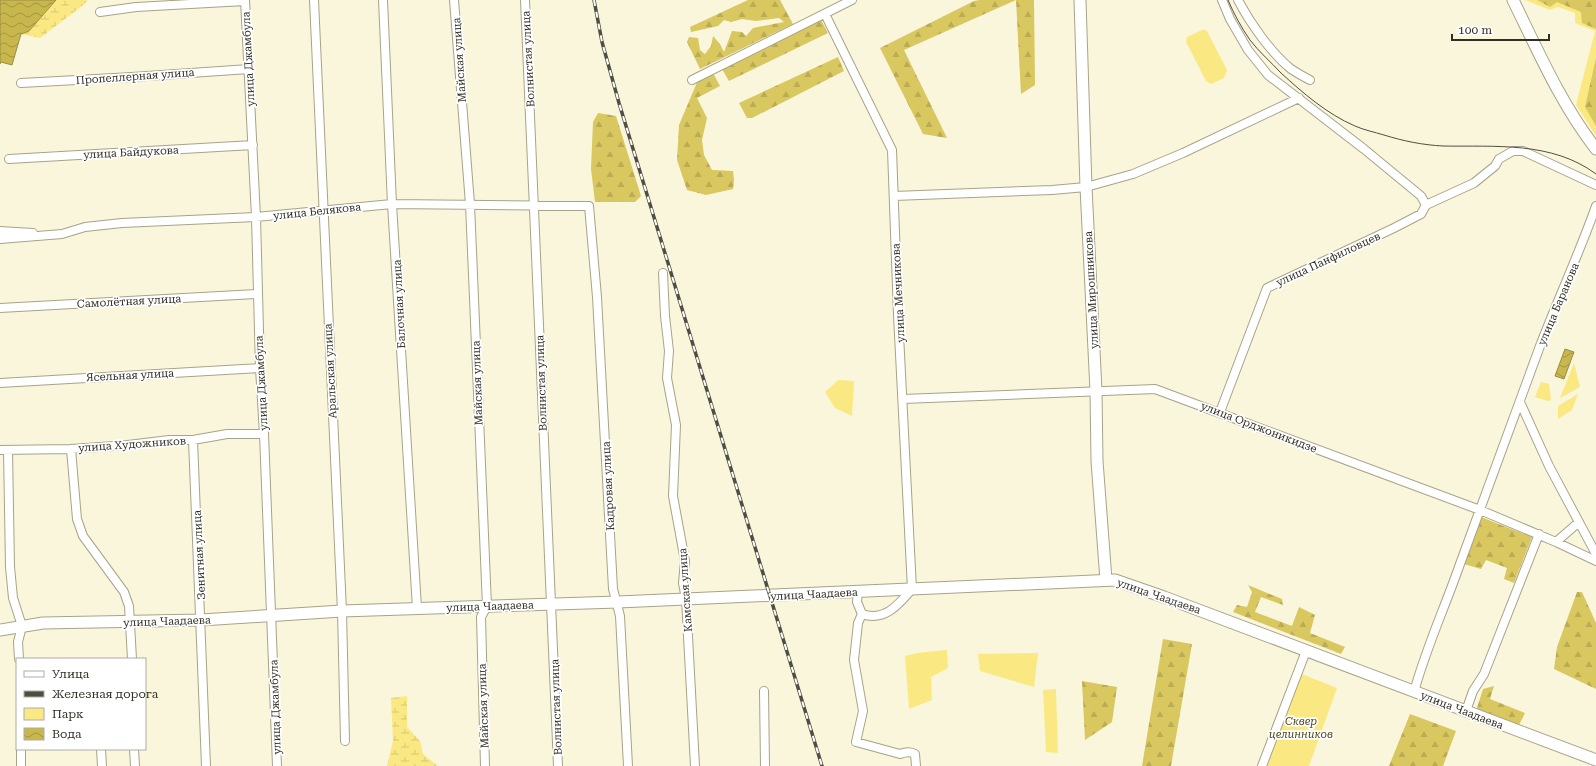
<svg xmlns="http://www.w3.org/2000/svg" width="1596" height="766" viewBox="0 0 1596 766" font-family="'Roboto Serif',serif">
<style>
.green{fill:#fae982}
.forest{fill:url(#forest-firs)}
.wetland{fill:url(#wetland-marsh)}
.water{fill:url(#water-waves);stroke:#9b8e41}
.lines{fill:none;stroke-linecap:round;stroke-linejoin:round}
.street-casing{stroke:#a7a38a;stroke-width:10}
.secondary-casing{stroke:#a7a38a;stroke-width:13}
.street{stroke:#fff;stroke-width:8}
.secondary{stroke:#fff;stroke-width:11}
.tram{stroke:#504e41;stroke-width:1}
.rail-casing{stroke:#504e41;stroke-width:3.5}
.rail{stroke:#fff;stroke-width:2;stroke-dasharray:6;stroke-linecap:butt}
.labels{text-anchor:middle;stroke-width:3.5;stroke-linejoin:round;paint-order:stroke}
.street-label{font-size:11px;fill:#312f25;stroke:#fff}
.park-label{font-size:11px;font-style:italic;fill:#4d461a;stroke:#fff}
</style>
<defs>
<pattern id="forest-firs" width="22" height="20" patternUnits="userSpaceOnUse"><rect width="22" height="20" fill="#d9c75f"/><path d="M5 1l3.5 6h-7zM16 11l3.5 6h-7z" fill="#bbab52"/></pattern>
<pattern id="wetland-marsh" width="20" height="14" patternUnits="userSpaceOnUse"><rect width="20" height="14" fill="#fae982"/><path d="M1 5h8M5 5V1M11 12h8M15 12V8" fill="none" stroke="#d7c870"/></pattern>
<pattern id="water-waves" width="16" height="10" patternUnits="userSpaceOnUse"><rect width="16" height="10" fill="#c8b74d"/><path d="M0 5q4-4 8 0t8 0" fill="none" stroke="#a39540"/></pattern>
</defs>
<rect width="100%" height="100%" fill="#faf6db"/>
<!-- green -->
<path class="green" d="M 1525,0 L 1596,0 L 1596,136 L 1576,105 L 1595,31 L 1575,23 L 1575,13 L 1558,7 L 1550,10 Z
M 1202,30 L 1206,30 L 1208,33 L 1227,70 L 1224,78 L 1211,84 L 1206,81 L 1186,42 L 1187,37 Z
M 1574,363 L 1580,387 L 1560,398 Z
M 838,380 L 854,381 L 852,416 L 835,408 L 825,392 Z
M 1541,382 L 1549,384 L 1551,400 L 1548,401 L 1535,397 Z
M 1578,394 L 1572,410 L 1558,419 L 1558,406 Z
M 947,650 L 948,668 L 931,677 L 932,700 L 909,709 L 905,656 L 917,653 Z
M 1038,653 L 1034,687 L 980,671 L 978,654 Z
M 1299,673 L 1337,688 L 1309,766 L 1267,766 L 1265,765 Z
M 1056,689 L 1058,753 L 1046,752 L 1043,690 Z"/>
<!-- forest -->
<path class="forest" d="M 748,0 L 780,0 L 793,24 L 700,69 L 687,42 L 689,37 L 698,38 L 700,50 L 705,54 L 711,46 L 713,36 L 720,44 L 724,52 L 732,31 L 742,32 L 746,36 L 753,28 L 784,22 L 779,18 L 756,21 L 742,19 L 731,22 L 724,20 L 718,26 L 691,32 L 690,27 Z
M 980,0 L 1034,0 L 1035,85 L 1021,94 L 1016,0 L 904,50 L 947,138 L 923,134 L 880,48 L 974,1 Z
M 1537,0 L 1596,0 L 1596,29 L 1582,23 L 1581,12 L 1557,2 L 1550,7 Z
M 821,20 L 828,33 L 729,81 L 722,69 Z
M 838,57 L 844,71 L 752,118 L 747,118 L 739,103 Z
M 1596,58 L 1596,126 L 1585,107 Z
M 713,73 L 720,86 L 697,98 L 707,118 L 702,140 L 704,155 L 712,170 L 733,171 L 734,181 L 733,189 L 706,195 L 687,190 L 677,160 L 679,125 L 698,80 Z
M 598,113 L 616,116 L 641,196 L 635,202 L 595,202 L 591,169 L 593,122 Z
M 1481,517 L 1532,537 L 1514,583 L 1504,579 L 1507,568 L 1486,560 L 1481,569 L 1464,564 Z
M 1248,585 L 1282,599 L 1283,605 L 1261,597 L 1255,612 L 1292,626 L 1299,607 L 1315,615 L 1310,633 L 1345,647 L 1341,654 L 1233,612 L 1237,605 L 1247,607 L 1252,592 Z
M 1577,592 L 1582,592 L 1596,623 L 1596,689 L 1554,669 L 1557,647 Z
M 1163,639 L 1192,644 L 1171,766 L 1142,766 Z
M 1082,681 L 1117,687 L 1112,722 L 1085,740 Z
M 1494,686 L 1490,699 L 1525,713 L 1519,725 L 1476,711 L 1483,689 Z
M 1410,714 L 1456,731 L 1443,766 L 1389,766 Z"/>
<!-- wetland -->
<path class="wetland" d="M 56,0 L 88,0 L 82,6 L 40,38 L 21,34 L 29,31 Z
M 407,696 L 407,727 L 420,741 L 423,754 L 438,766 L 387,766 L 393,741 L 391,698 Z"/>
<!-- water -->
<path class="water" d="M 0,0 L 56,0 L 29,31 L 21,34 L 12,65 L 1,62 L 0,64 Z
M 1565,349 L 1574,352 L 1564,379 L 1555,376 Z"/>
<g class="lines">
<defs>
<path id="street" d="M 245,0 L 256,217 L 260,368 L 264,434 L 277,766
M 314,0 L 342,611 L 345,741
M 383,0 L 392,204 L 417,608
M 454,0 L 470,204 L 487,606 L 481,617 L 485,766
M 525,0 L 558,766
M 1222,0 L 1230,19 L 1248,50 L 1268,75 L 1364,149 L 1421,196 L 1426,205
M 1238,0 C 1250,23 1271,53 1291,69 C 1297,73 1304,77 1310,80
M 100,12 L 136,7 L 245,1
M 825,14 L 892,150 L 898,315 L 912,589 C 899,604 885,622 862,614 L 857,602 L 858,591
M 692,80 L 852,0
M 21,83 L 132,77 L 249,69
M 9,159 L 253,145
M 894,196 L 1052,190 L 1086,187 L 1133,174 L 1183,153 L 1299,98
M 0,231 L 33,233
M 0,239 L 62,234 L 85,227 L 122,223 L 256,217 L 392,204 L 589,206 L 597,297 L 613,589 L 620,616 L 628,766
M 663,273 L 665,316 L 669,351 L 667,378 L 676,425 L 673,496 L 685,561 L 683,583 L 686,599 L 695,766
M 0,308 L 258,294
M 0,383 L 260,368
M 903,399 L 1155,389 L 1480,510 L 1556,542 L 1596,561
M 1520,402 L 1549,466 L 1596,554
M 1220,412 L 1267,288 L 1394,228 L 1421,214 L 1426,205 L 1474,183 L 1495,166 L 1499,159 L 1513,151 L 1523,151 L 1596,185
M 193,440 L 206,766
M 71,449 L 77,519 L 83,536 L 124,592 L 129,606 L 132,659
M 0,450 L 71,449 L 128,445 L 169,440 L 193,440 L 227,434 L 264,434
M 8,450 L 10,567 L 13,598 L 22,626 L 18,642 L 19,659
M 1556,542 L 1579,522
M 862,614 L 858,623 L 854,660 L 863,711 L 856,742 L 900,754 C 905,752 910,751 915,754 L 916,766
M 764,691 L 765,766
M 1414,692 C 1426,648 1445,607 1460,564 C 1487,492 1513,419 1540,346 C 1558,299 1579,254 1596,206
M 1466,711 L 1473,691 L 1484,674 L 1539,534
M 21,749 L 21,766
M 101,749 L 102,766
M 134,749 L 135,766
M 1262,766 L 1306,651"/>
<path id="secondary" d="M 1080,0 L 1086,187 L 1096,391 L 1097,461 L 1106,580
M 1513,0 C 1538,51 1561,104 1596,149
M 0,630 L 43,623 L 201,620 L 342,611 L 618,602 L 1115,580 L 1164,597 L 1596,760"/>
</defs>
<!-- street casing -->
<use href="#street" class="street-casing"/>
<!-- secondary casing -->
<use href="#secondary" class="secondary-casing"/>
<!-- street -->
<use href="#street" class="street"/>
<!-- secondary -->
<use href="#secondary" class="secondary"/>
<!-- tram -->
<path class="tram" d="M 1228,0 C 1234,14 1241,27 1250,40 C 1259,52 1271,62 1281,73 C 1303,93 1327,114 1355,126 C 1364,130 1374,132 1384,135 C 1403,141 1423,145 1443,146 C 1495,147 1552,141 1596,174"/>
<defs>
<path id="rail" d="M 594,0 L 602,42 L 619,103 L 822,766"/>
</defs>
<!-- rail casing -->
<use href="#rail" class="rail-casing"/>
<!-- rail -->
<use href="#rail" class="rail"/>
</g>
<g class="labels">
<!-- street labels -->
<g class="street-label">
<text transform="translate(248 59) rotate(-93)" y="4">улица Джамбула</text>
<text transform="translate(528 59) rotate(-93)" y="4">Волнистая улица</text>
<text transform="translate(459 60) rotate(-94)" y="4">Майская улица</text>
<text transform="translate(135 76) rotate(-4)" y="4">Пропеллерная улица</text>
<text transform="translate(131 152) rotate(-3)" y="4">улица Байдукова</text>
<text transform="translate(317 211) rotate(-6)" y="4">улица Белякова</text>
<text transform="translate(1328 259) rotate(-25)" y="4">улица Панфиловцев</text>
<text transform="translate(1091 290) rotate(-93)" y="4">улица Мирошникова</text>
<text transform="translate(898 293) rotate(-93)" y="4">улица Мечникова</text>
<text transform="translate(129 301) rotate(-3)" y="4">Самолётная улица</text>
<text transform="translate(399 304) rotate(-93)" y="4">Балочная улица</text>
<text transform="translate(1558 304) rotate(-67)" y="4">улица Баранова</text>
<text transform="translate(330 371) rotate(-93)" y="4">Аральская улица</text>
<text transform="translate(130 375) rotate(-3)" y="4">Ясельная улица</text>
<text transform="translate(261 383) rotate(-93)" y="4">улица Джамбула</text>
<text transform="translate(477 383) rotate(-92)" y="4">Майская улица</text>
<text transform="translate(541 383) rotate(-92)" y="4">Волнистая улица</text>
<text transform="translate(1259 427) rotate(21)" y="4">улица Орджоникидзе</text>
<text transform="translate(132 444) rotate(-4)" y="4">улица Художников</text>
<text transform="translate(608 486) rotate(-93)" y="4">Кадровая улица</text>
<text transform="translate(199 555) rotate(-93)" y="4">Зенитная улица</text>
<text transform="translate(685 590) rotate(-94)" y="4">Камская улица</text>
<text transform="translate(814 594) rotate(-3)" y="4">улица Чаадаева</text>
<text transform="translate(1159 596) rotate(19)" y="4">улица Чаадаева</text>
<text transform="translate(490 606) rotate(-2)" y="4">улица Чаадаева</text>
<text transform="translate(167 621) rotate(-2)" y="4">улица Чаадаева</text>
<text transform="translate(483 706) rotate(-92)" y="4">Майская улица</text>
<text transform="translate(275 707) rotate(-92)" y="4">улица Джамбула</text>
<text transform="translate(556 707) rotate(-92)" y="4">Волнистая улица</text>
<text transform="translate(1462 710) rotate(21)" y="4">улица Чаадаева</text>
</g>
<!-- park labels -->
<g class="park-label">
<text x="1301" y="725">Сквер<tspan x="1301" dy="13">целинников</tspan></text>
</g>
</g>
<!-- legend -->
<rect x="16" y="658" width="130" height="92" fill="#ffffff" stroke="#adaca8"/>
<rect x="24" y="671" width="20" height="6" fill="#ffffff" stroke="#adaca8"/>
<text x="52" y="678" font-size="12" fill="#312f25">Улица</text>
<rect x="24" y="691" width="20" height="6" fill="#504e41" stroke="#adaca8"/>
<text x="52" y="698" font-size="12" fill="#312f25">Железная дорога</text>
<rect x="24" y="708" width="20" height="12" fill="#fae982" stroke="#adaca8"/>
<text x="52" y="718" font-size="12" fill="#312f25">Парк</text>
<rect x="24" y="728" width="20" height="12" fill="url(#water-waves)" stroke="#adaca8"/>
<text x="52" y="738" font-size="12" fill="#312f25">Вода</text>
<!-- scale -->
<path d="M1452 34v6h97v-6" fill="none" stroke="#312f25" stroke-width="2"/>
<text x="1458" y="34" font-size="12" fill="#312f25" stroke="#ffffff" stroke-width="3" paint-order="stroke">100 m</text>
</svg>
